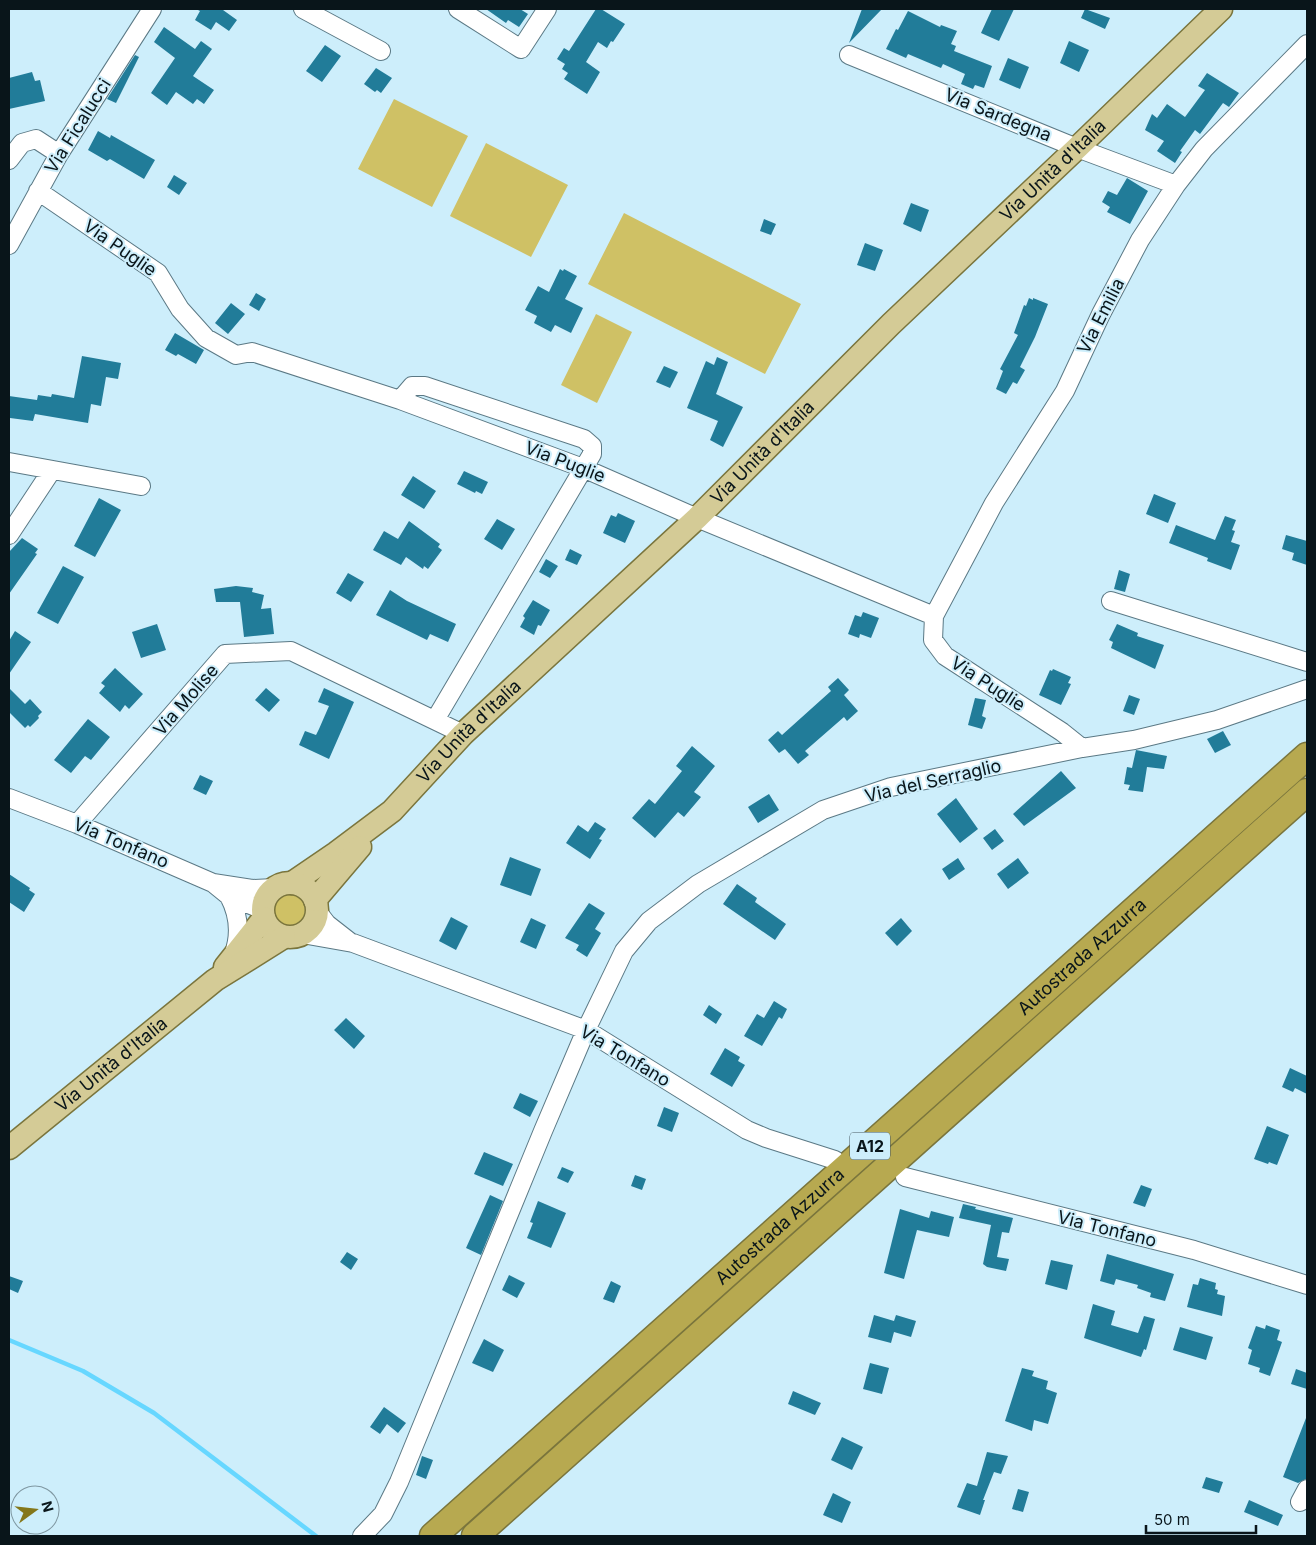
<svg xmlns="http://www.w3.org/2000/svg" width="1316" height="1545" viewBox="0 0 1316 1545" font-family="Inter,sans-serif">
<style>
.green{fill:#cfc165}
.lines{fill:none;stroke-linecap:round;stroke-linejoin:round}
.stream{stroke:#67d7ff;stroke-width:4.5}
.building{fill:#217c99}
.minor-casing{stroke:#5b7985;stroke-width:20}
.major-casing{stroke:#7a753d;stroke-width:25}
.highway-casing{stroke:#7a753d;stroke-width:29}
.minor{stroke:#fff;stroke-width:18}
.major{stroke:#d4cb96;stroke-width:22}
.highway{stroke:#b7a950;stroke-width:26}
.labels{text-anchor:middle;stroke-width:4;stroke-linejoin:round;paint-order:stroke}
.shield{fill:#cdeefb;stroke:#44565e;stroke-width:1}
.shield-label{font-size:16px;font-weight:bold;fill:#09151a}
.street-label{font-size:18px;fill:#09151a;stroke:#cdeefb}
</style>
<rect width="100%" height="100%" fill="#cdeefb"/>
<!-- green -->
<path class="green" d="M 394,99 L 468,136 L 432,207 L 358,169 Z
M 486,143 L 568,185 L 531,257 L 450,216 Z
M 624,213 L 801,304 L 765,374 L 588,284 Z
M 596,314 L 632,332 L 597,403 L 561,385 Z
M273 910a16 16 0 1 1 32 0a16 16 0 1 1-32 0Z"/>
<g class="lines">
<!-- stream -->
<path class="stream" d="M 9,1340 L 83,1371 L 154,1413 L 316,1536"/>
</g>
<!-- building -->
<path class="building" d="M 196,9 L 224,9 L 223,10 L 237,20 L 229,31 L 216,22 L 211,30 L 195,20 L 200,11 Z
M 486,9 L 520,9 L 528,14 L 519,27 L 508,20 L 506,23 Z
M 596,9 L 601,9 L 625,24 L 613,42 L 611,41 L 607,48 L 598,42 L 586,62 L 600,72 L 587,94 L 564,79 L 568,73 L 562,69 L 565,64 L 557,59 L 564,48 L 569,51 Z
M 862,9 L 882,9 L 849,43 Z
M 992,9 L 1014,9 L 999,41 L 981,33 Z
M 1085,9 L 1110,18 L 1105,29 L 1081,18 Z
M 908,11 L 940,27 L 941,25 L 957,31 L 951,44 L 956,46 L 954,51 L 992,66 L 984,88 L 975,85 L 973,89 L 961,84 L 965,74 L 943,64 L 941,68 L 908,54 L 906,58 L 886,49 L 896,29 L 898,30 Z
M 164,27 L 195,49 L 201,41 L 212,49 L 193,76 L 214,90 L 204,104 L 197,99 L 193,104 L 176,92 L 167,105 L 151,93 L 175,58 L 154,42 Z
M 1069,41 L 1089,50 L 1079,72 L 1060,63 Z
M 325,45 L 341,56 L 322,82 L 306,71 Z
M 135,55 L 139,57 L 116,103 L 107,99 Z
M 1008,58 L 1029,67 L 1020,89 L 999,80 Z
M 376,68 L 392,78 L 381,93 L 377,90 L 375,92 L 364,84 Z
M 32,72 L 35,81 L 40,80 L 45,101 L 9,109 L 9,78 Z
M 1207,73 L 1239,93 L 1229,107 L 1223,103 L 1200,134 L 1195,130 L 1180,151 L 1182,152 L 1175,163 L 1157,151 L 1164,141 L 1145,130 L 1152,114 L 1157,118 L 1167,104 L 1185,117 L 1205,90 L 1198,86 Z
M 98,131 L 110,138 L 111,135 L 155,160 L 144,179 L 110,159 L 107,161 L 88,150 Z
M 174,175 L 187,183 L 179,195 L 167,187 Z
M 1127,178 L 1148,191 L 1130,224 L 1107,212 L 1110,207 L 1102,202 L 1108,191 L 1117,195 Z
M 911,203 L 929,210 L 921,232 L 903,224 Z
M 764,219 L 776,224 L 771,235 L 760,231 Z
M 865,243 L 883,250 L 875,271 L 857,265 Z
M 560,269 L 563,271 L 564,269 L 577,276 L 565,299 L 583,308 L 571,333 L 555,325 L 551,332 L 534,323 L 537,316 L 525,310 L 538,286 L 549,292 Z
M 256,293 L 266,299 L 259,311 L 249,305 Z
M 1029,298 L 1033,300 L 1033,298 L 1048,304 L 1035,337 L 1020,367 L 1025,370 L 1017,384 L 1013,382 L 1006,394 L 996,389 L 1003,371 L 1000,369 L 1018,335 L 1014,333 L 1024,305 L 1026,306 Z
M 231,303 L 245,314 L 228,334 L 215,323 Z
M 175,333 L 204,350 L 196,364 L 178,354 L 176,356 L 165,350 Z
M 82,356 L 121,363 L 118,379 L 106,377 L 101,406 L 91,404 L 88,423 L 35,414 L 33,421 L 10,418 L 9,396 L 37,400 L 38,395 L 51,397 L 52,394 L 74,398 Z
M 717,357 L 728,362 L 716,394 L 743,407 L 723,447 L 710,440 L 718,421 L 687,408 L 706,361 L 714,365 Z
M 664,366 L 678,372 L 670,388 L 656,382 Z
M 464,471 L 488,482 L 482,494 L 476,491 L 475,493 L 457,484 Z
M 413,476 L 436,491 L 424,509 L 401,495 Z
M 1154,494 L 1176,503 L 1168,523 L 1146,514 Z
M 99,498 L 121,510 L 95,557 L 74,546 Z
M 618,513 L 635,521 L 625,543 L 603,533 L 611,515 L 616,517 Z
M 1225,516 L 1236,520 L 1232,530 L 1235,531 L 1231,542 L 1240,545 L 1231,570 L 1207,561 L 1208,558 L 1169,543 L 1176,525 L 1215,540 Z
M 497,519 L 515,529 L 502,550 L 484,539 Z
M 409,521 L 440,544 L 438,547 L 442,550 L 428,569 L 424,566 L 423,569 L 406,557 L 401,565 L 373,550 L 384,531 L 398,539 Z
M 1286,535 L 1307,541 L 1307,565 L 1292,560 L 1294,553 L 1282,549 Z
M 22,538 L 38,549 L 35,553 L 37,554 L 9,594 L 9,552 Z
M 570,549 L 582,555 L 577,565 L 565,560 Z
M 546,559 L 558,566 L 550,578 L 539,572 Z
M 63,566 L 84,577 L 58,624 L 37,613 Z
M 1119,570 L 1130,574 L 1125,592 L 1114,589 Z
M 348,573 L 364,582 L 351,602 L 336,593 Z
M 236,586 L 253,588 L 252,592 L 264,595 L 261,609 L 271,608 L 274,634 L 244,637 L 240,602 L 216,602 L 214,589 Z
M 390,590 L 407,601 L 456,624 L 448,642 L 430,634 L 427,640 L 376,615 Z
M 533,600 L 550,610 L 541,626 L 538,625 L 534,635 L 520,627 L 525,618 L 523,616 Z
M 863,612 L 879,618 L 871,638 L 860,634 L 859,638 L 848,634 L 855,615 L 861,617 Z
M 157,624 L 166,650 L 141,658 L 132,632 Z
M 1117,624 L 1138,633 L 1137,636 L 1164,645 L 1155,669 L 1111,648 L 1113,642 L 1109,640 Z
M 15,631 L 31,642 L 9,674 L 9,641 Z
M 115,668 L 143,694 L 129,709 L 125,705 L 120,712 L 99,693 L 105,686 L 101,683 Z
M 1053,669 L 1071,677 L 1068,683 L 1071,684 L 1061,705 L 1039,695 L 1050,670 L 1052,671 Z
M 838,678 L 849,690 L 844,695 L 858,711 L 847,721 L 844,717 L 805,751 L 809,755 L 798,764 L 785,749 L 779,753 L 768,740 L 778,731 L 782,735 L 831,691 L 828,687 Z
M 9,688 L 25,704 L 30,699 L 42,712 L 38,716 L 39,718 L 30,727 L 28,725 L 25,728 L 9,712 Z
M 266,688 L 280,700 L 269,712 L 255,700 Z
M 324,688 L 354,702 L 329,759 L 299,745 L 305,731 L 316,735 L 319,729 L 329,706 L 318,702 Z
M 1129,695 L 1140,699 L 1134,715 L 1123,711 Z
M 975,698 L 986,700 L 982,716 L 986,718 L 982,729 L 968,725 Z
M 88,719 L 110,737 L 91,760 L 85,756 L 71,773 L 54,760 Z
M 1223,731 L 1231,745 L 1215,753 L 1207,739 Z
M 692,746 L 715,766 L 694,792 L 701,797 L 684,817 L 678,812 L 655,838 L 632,818 L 649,799 L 655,804 L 682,771 L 676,766 Z
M 1136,750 L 1167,756 L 1164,769 L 1147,767 L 1143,792 L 1128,790 L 1130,785 L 1124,784 L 1127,767 L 1132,768 Z
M 1061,771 L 1076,788 L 1024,826 L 1013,814 Z
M 200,775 L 213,781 L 206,795 L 193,789 Z
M 769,794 L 779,810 L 758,823 L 748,807 Z
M 956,798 L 978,829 L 960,843 L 937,814 Z
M 595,822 L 606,829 L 599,839 L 602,840 L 590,859 L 566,843 L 578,825 L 588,832 Z
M 995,829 L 1004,841 L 992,850 L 983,838 Z
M 510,857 L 541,869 L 531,896 L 500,885 Z
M 958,858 L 965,869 L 949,880 L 942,869 Z
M 1018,858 L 1029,873 L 1008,889 L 997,874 Z
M 9,874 L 30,888 L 29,890 L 35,894 L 24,912 L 9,902 Z
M 737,884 L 757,898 L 755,902 L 786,924 L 775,940 L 723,904 Z
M 589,903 L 605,913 L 595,929 L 601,933 L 587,957 L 576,950 L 579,945 L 565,938 Z
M 451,917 L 468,926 L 456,950 L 439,941 Z
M 531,918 L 546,925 L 536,949 L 520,942 Z
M 901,918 L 912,931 L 897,946 L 885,933 Z
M 774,1001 L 787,1009 L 782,1019 L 779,1017 L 762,1046 L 744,1036 L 757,1014 L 764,1018 Z
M 709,1005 L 722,1014 L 716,1024 L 703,1015 Z
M 346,1018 L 365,1036 L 354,1049 L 334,1030 Z
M 725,1048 L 740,1057 L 738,1061 L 745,1065 L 732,1087 L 710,1074 Z
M 1290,1068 L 1307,1076 L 1307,1094 L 1295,1088 L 1293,1092 L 1282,1087 Z
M 520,1093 L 538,1101 L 530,1117 L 513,1108 Z
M 664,1107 L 679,1113 L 672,1132 L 657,1126 Z
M 1267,1126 L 1289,1135 L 1277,1165 L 1269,1162 L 1268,1164 L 1254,1159 Z
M 484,1152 L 513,1164 L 503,1186 L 474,1174 Z
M 562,1167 L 574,1172 L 568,1183 L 557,1178 Z
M 635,1175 L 646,1179 L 642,1190 L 631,1186 Z
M 1141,1185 L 1152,1189 L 1145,1207 L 1133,1203 Z
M 490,1195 L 503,1201 L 481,1255 L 466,1248 Z
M 538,1201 L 566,1213 L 551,1248 L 527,1238 L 533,1223 L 530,1222 Z
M 963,1204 L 976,1207 L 975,1209 L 1013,1218 L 1009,1233 L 1002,1232 L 997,1257 L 1009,1259 L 1006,1271 L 987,1267 L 983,1264 L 991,1225 L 959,1218 Z
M 900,1209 L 929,1218 L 931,1211 L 954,1217 L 949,1237 L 917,1230 L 904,1279 L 884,1273 Z
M 347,1252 L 358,1259 L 351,1270 L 340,1262 Z
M 1107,1254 L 1174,1274 L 1165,1301 L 1150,1297 L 1151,1293 L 1137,1288 L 1138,1285 L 1116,1279 L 1114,1285 L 1100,1281 Z
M 1051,1260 L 1073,1265 L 1067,1290 L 1045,1284 Z
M 509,1275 L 525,1283 L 517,1298 L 502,1290 Z
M 9,1276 L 23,1281 L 18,1293 L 9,1289 Z
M 1200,1278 L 1216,1283 L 1215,1289 L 1218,1290 L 1217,1294 L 1225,1296 L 1222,1316 L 1187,1307 L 1193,1284 L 1198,1285 Z
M 611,1281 L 621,1286 L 614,1303 L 603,1299 Z
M 1093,1304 L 1115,1311 L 1111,1325 L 1138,1333 L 1144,1316 L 1155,1319 L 1146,1350 L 1144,1349 L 1141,1357 L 1084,1338 Z
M 874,1315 L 894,1321 L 896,1315 L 916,1321 L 911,1337 L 894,1332 L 891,1343 L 868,1337 Z
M 1266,1325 L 1280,1330 L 1277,1340 L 1282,1342 L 1270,1376 L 1259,1372 L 1260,1368 L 1248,1364 L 1252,1350 L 1248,1348 L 1256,1326 L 1265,1329 Z
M 1180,1327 L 1213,1337 L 1206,1360 L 1173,1350 Z
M 484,1339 L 504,1350 L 493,1372 L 472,1363 Z
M 870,1363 L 889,1368 L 882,1394 L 863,1389 Z
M 1022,1368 L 1034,1371 L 1032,1376 L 1048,1381 L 1046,1389 L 1057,1393 L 1048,1424 L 1034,1420 L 1032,1431 L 1005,1421 Z
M 1296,1369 L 1307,1373 L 1307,1389 L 1291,1384 Z
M 793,1391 L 821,1403 L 815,1415 L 788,1404 Z
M 384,1407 L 406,1423 L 398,1433 L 387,1424 L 380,1434 L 370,1427 Z
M 1306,1418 L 1307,1475 L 1306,1479 L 1298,1483 L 1283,1477 Z
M 842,1437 L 863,1447 L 852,1470 L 831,1460 Z
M 987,1452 L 1008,1456 L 1001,1474 L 994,1472 L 983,1500 L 985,1500 L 980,1515 L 957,1507 L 967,1483 L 977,1486 Z
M 422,1456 L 433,1460 L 426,1479 L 416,1475 Z
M 1206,1477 L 1223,1482 L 1219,1493 L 1202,1488 Z
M 1018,1489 L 1029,1492 L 1023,1512 L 1012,1509 Z
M 833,1493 L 851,1502 L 842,1523 L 823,1515 Z
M 1249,1500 L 1283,1515 L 1278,1526 L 1244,1512 Z"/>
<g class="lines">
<defs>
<path id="minor" d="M 303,9 L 381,51
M 458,9 L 521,49 L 547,9
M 849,55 L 1077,148 L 1176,185
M 9,160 L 22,143 L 36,139 L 59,154
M 38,191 L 158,273 L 180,309 L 206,338 L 236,355 L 252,352 L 400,400 L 583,468 L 697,518 L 934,616 L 933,640 L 945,656 L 1062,732 L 1082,748
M 9,245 L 59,154 L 152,9
M 400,400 L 412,386 L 425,386 L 584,439 L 592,446 L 592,454 L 435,720
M 9,462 L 141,486
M 9,535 L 52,470
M 1111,601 L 1307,662
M 934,616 L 994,503 L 1065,391 L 1101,314 L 1140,240 L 1176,185 L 1204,149 L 1307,44
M 9,798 L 77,824 L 213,883 L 229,896 L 263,910
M 77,824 L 225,654 L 291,651 L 463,734
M 213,883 L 252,889 L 274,888
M 229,896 C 239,915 241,935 233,956
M 317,911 L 327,924 L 350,942
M 302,934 L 353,943 L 586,1030 L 747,1130 L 766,1138 L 835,1160
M 905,1177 L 1194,1250 L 1307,1285
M 1300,1502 L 1307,1489
M 362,1536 L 383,1514 L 399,1482 L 543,1131 L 586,1030 L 624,951 L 649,921 L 698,884 L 823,810 L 891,787 L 1082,748 L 1134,740 L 1217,720 L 1307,689"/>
<g id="major">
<path id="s1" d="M 292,883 L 336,853 L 392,811 L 463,734 L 697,518 L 891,324 L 1077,148 L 1221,9"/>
<circle cx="290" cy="910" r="27"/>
<path d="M 315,900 L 360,847"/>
<path d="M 225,967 L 264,918"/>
<path id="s2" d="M 9,1148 L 215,980 L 284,937"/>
</g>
<g id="highway">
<path id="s3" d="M 433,1536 L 1307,756"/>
<path d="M 475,1536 L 1307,792"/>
</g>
</defs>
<!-- minor casing -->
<use href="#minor" class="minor-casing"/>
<!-- major casing -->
<use href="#major" class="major-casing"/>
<!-- highway casing -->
<use href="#highway" class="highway-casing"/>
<!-- minor -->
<use href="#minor" class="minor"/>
<!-- major -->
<use href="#major" class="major"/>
<!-- highway -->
<use href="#highway" class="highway"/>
</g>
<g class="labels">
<!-- shield labels -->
<rect class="shield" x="850" y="1132.5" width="40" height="27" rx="4"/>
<g class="shield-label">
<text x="870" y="1152">A12</text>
</g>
<!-- street labels -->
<g class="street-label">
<text transform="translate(998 115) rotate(22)" y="6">Via Sardegna</text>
<text transform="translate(78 126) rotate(-58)" y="6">Via Ficalucci</text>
<text dy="6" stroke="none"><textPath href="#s1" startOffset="1044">Via Unità d'Italia</textPath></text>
<text transform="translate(120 248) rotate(35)" y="6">Via Puglie</text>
<text transform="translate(1101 316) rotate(-63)" y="6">Via Emilia</text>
<text dy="6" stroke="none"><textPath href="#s1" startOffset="639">Via Unità d'Italia</textPath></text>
<text transform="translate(565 462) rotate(21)" y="6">Via Puglie</text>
<text transform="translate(988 684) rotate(33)" y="6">Via Puglie</text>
<text transform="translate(186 700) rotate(-49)" y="6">Via Molise</text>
<text dy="6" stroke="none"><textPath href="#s1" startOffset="234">Via Unità d'Italia</textPath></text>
<text transform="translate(933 781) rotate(-13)" y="6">Via del Serraglio</text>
<text transform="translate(121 843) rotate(23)" y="6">Via Tonfano</text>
<text dy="6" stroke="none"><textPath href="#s3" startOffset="870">Autostrada Azzurra</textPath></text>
<text transform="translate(625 1056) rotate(31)" y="6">Via Tonfano</text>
<text dy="6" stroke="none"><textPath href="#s2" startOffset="132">Via Unità d'Italia</textPath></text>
<text dy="6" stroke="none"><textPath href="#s3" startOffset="465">Autostrada Azzurra</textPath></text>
<text transform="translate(1107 1229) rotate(14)" y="6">Via Tonfano</text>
</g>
</g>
<!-- border -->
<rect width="1316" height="1545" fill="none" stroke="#09151a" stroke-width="20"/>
<!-- north arrow -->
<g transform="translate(35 1510) rotate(75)"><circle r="24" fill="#cdeefb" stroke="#7f97a1"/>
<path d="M0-4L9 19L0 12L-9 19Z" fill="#84771a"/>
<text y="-8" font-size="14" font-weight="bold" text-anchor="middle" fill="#09151a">N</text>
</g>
<!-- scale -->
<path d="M1146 1525v8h110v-8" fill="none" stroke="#09151a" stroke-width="2.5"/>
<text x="1154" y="1525" font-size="15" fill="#09151a" stroke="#cdeefb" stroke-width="4" paint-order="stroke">50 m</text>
</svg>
